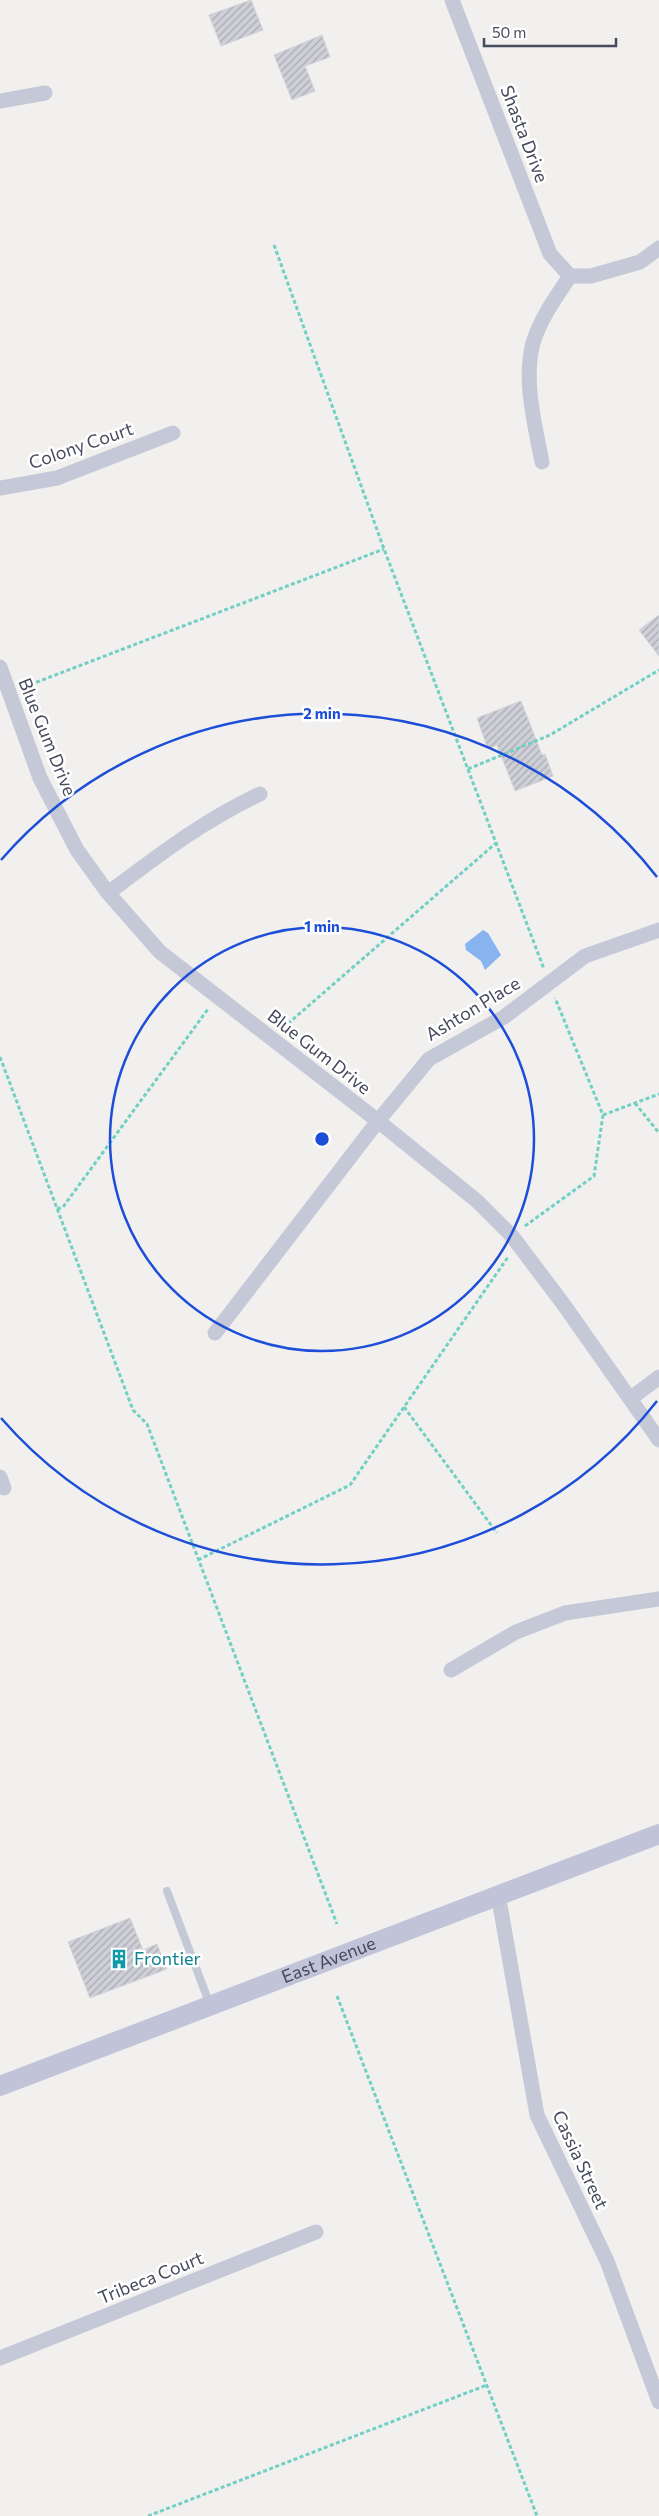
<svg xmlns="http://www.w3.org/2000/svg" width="659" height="2516" viewBox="0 0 659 2516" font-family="Commissioner,sans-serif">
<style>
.water{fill:#87b4ef}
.building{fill:url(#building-hatch);stroke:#d3d3db}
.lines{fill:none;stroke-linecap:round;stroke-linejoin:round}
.path{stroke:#72d0c3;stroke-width:3;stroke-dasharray:4 2.5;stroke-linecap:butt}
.service{stroke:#c5c8d6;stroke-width:8}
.minor{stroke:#c5c8d6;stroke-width:15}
.secondary{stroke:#c1c4d8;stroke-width:20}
.ring{fill:none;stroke:#1d4ed8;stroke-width:2.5}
.labels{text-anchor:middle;stroke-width:5;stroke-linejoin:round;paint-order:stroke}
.street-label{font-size:18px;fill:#464a5d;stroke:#fff}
.culture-label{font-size:18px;fill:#0d838f;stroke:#fff;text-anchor:start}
.centre{fill:#1d4ed8;stroke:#fff;stroke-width:2.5}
.ring-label{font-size:15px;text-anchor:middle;font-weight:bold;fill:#1d4ed8;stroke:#fff;stroke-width:5;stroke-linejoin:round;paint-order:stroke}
</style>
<defs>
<pattern id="building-hatch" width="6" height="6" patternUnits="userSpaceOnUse" patternTransform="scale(1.25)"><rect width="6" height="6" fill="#cecfd7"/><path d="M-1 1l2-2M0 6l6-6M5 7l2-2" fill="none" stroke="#a9aab2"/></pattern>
</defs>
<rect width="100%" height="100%" fill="#f1f0ef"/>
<!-- water -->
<path class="water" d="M 483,930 L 488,933 L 501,955 L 485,970 L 481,961 L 466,950 L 465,944 Z"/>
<!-- building -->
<path class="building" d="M 251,0 L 263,30 L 221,46 L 209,15 Z
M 322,35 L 330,57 L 305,66 L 315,91 L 292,100 L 274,55 Z
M 659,615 L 659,656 L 639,630 Z
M 521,701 L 542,755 L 545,754 L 553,776 L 515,791 L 497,745 L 488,749 L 477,718 Z
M 130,1918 L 143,1950 L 157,1944 L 167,1969 L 90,1998 L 68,1942 Z"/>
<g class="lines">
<!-- path -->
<path class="path" d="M 274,245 L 384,549 L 544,969
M 24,687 L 384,549
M 468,769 L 550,735 L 659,670
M 283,1028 L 496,843
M 0,1057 L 133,1410 L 147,1424 L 337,1924
M 635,1103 L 659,1133
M 603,1115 L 659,1094
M 57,1209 L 63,1207 L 208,1009
M 525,1226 L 594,1176 L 603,1115 L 555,998
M 404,1407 L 497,1533
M 198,1560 L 350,1485 L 508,1257
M 337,1996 L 537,2516
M 148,2516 L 487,2385"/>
<!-- service -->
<path class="service" d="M 167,1891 L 210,2005"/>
<!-- minor -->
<path class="minor" d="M 452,0 L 550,254 L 570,276
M 0,101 L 45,93
M 570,276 L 591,276 L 640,262 L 659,248
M 542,462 C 535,425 523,381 533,343 C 540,319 556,297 570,276
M 0,488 L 57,478 L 173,433
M 0,667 L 40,778 L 77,850 L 108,893 L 160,952 L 378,1121 L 477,1201 L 512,1236 L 564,1305 L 659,1440
M 108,893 C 159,855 201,822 260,794
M 215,1333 L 378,1121 L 429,1059 L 504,1017 L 585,956 L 659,930
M 630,1399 L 659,1377
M 0,1477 L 4,1488
M 451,1670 L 516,1632 L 565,1613 L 659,1599
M 498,1894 L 537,2115 L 607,2261 L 659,2402
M 0,2358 L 316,2232"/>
<!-- secondary -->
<path class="secondary" id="s1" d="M 0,2086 L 659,1834"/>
</g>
<!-- distance rings -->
<g class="ring">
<circle cx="322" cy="1139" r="212"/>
<path d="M657 1401A425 425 0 0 1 1 1418M1 860A425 425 0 0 1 657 877"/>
</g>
<!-- icons -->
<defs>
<symbol id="building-bare" viewBox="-9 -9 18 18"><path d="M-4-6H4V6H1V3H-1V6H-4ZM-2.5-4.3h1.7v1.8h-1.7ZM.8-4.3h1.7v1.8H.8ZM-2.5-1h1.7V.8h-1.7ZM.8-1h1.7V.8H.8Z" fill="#0f9aa8" stroke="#fff" stroke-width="2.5" paint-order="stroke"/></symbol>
</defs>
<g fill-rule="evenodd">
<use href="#building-bare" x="105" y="1945" width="28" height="28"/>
</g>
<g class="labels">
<!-- street labels -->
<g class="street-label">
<text transform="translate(524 134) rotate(69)" y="6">Shasta Drive</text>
<text transform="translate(81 446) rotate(-19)" y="6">Colony Court</text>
<text transform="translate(47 737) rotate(68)" y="6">Blue Gum Drive</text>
<text transform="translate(473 1009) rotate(-31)" y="6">Ashton Place</text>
<text transform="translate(319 1052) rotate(38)" y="6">Blue Gum Drive</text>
<text dy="6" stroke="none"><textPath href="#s1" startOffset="352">East Avenue</textPath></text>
<text transform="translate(580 2160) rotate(65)" y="6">Cassia Street</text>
<text transform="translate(151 2278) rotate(-22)" y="6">Tribeca Court</text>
</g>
<!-- culture labels -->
<g class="culture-label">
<text x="134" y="1965">Frontier</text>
</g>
</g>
<circle cx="322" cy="1139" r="8" class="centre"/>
<g class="ring-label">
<text x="322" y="719">2 min</text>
<text x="322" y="932">1 min</text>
</g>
<!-- scale -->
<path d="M484 38v8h132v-8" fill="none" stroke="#464a5d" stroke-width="2.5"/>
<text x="492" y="38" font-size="15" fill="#464a5d" stroke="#ffffff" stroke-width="4" paint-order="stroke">50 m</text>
</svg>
